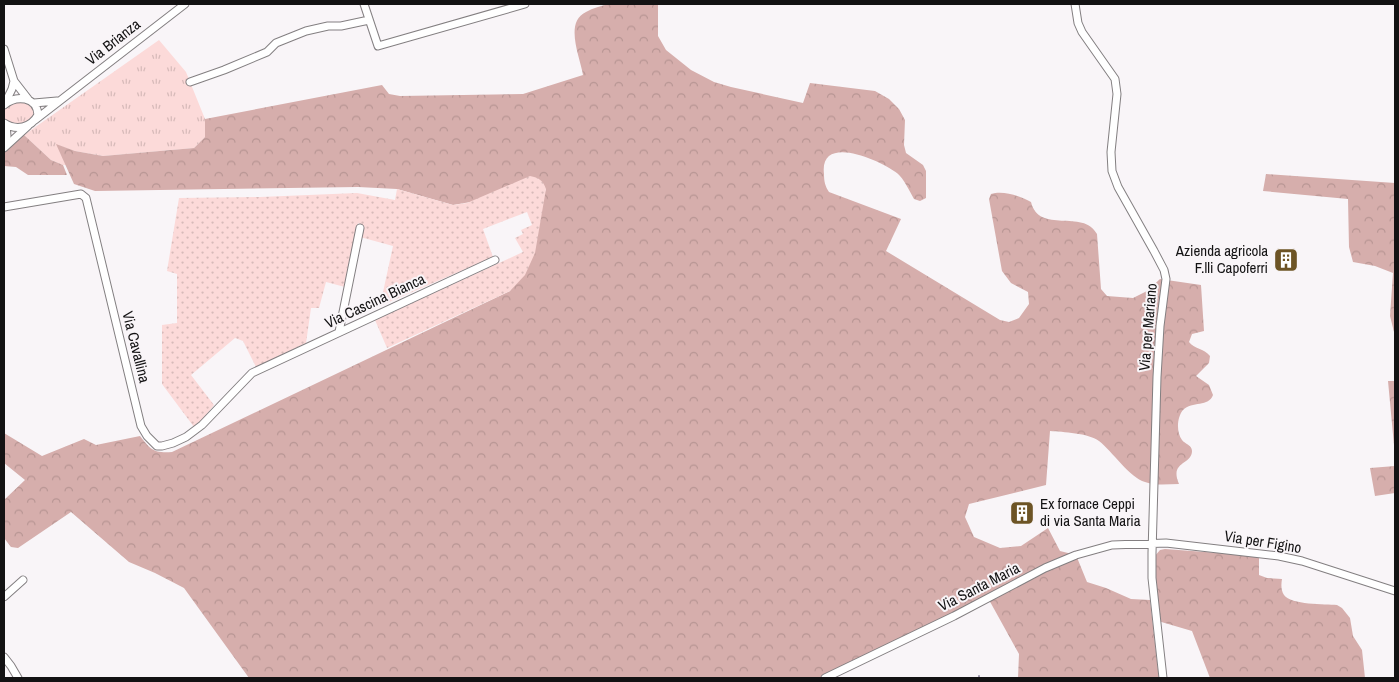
<svg xmlns="http://www.w3.org/2000/svg" width="1399" height="682" viewBox="0 0 1399 682" font-family="'Archivo Narrow',sans-serif">
<style>
.grass{fill:url(#grass-tufts)}
.forest{fill:url(#forest-crowns)}
.garden{fill:url(#garden-dots)}
.lines{fill:none;stroke-linecap:round;stroke-linejoin:round}
.stream{stroke:#9e96ad;stroke-width:2}
.minor-casing{stroke:#837f81;stroke-width:9}
.minor{stroke:#fff;stroke-width:7}
.labels{text-anchor:middle;stroke-width:4;stroke-linejoin:round;paint-order:stroke}
.street-label{font-size:15px;fill:#131213;stroke:#f9f5f8}
.poi-label{font-size:15px;fill:#131213;stroke:#f9f5f8;text-anchor:end}
</style>
<defs>
<pattern id="grass-tufts" width="24" height="20" patternUnits="userSpaceOnUse" patternTransform="scale(1.25)"><rect width="24" height="20" fill="#fcdad9"/><path d="M3 7l-1-3M5 7V3M7 7l1-3M15 17l-1-3M17 17v-4M19 17l1-3" fill="none" stroke="#d7bab9"/></pattern>
<pattern id="forest-crowns" width="20" height="18" patternUnits="userSpaceOnUse" patternTransform="scale(1.25)"><rect width="20" height="18" fill="#d6aeac"/><path d="M2 6a3 3 0 1 1 6 0M12 15a3 3 0 1 1 6 0" fill="none" stroke="#b79593"/></pattern>
<pattern id="garden-dots" width="8" height="8" patternUnits="userSpaceOnUse" patternTransform="scale(1.25)"><rect width="8" height="8" fill="#fcdad9"/><path d="M2 2h.1M6 6h.1" fill="none" stroke="#d7bab9" stroke-width="1.8" stroke-linecap="round"/></pattern>
</defs>
<rect width="100%" height="100%" fill="#f9f5f8"/>
<!-- grass -->
<path class="grass" d="M 159,40 L 186,72 L 205,119 L 205,137 L 194,148 L 103,156 L 75,151 L 57,145 L 66,165 L 63,165 L 51,160 L 24,135 Z
M 15,102 L 30,103 L 35,112 L 32,120 C 20,124 15,126 4,120 L 5,107 Z"/>
<!-- forest -->
<path class="forest" d="M 609,4 L 658,4 L 658,36 L 666,50 L 691,70 L 714,82 L 731,87 L 803,103 L 810,83 L 875,91 L 889,99 L 899,109 L 905,120 L 904,145 L 906,153 L 923,165 L 926,171 L 926,198 L 920,201 L 914,199 C 909,190 904,179 897,173 C 880,160 819,133 824,174 C 824,181 825,186 829,192 L 901,219 L 886,251 L 1000,320 L 1009,322 L 1019,318 L 1029,304 L 1028,292 L 1011,283 L 1002,271 L 989,199 L 991,194 C 1003,190 1020,196 1031,202 C 1039,235 1083,208 1097,234 L 1101,289 L 1107,296 L 1133,298 L 1147,291 L 1160,279 L 1201,285 L 1204,331 L 1192,334 L 1189,342 C 1194,349 1204,348 1210,356 L 1209,363 L 1196,376 L 1209,385 L 1213,395 C 1209,407 1192,401 1183,410 C 1177,417 1176,432 1182,440 C 1185,444 1192,445 1192,451 C 1192,465 1169,461 1179,484 C 1168,484 1156,486 1145,482 C 1130,478 1112,451 1099,441 C 1088,433 1063,432 1050,431 L 1046,485 L 969,504 L 965,517 L 974,537 L 1000,548 L 1021,546 L 1048,528 L 1060,551 L 1076,555 L 1087,582 L 1106,588 L 1131,599 L 1150,600 L 1159,678 L 1018,678 L 1019,654 L 988,598 L 825,678 L 249,678 L 184,588 L 155,573 L 129,562 L 71,512 L 18,548 L 11,547 L 4,538 L 4,500 L 25,480 L 4,463 L 4,433 L 42,456 L 84,439 L 96,445 L 140,436 C 151,450 153,453 172,452 L 510,291 L 546,189 L 453,205 L 397,189 L 358,187 L 95,191 L 74,184 L 56,144 L 75,151 L 103,156 L 194,148 L 205,137 L 205,119 L 382,85 L 389,94 L 400,96 L 523,94 L 583,75 C 580,57 564,22 586,12 C 593,8 601,6 609,4 Z
M 24,135 L 51,160 L 63,165 L 67,175 L 28,175 L 16,167 L 4,166 L 4,153 Z
M 1266,174 L 1395,183 L 1395,336 L 1390,316 L 1393,273 L 1375,266 L 1353,262 L 1349,247 L 1348,199 L 1263,191 Z
M 1388,381 L 1395,381 L 1395,456 Z
M 1395,466 L 1395,493 L 1375,496 L 1370,468 Z
M 1165,549 L 1259,556 L 1259,575 L 1267,578 L 1282,579 C 1281,585 1281,590 1284,595 C 1291,605 1325,604 1337,605 L 1342,608 L 1350,618 L 1353,636 L 1362,650 L 1365,678 L 1210,678 L 1192,631 L 1158,621 L 1154,557 L 1160,550 Z"/>
<!-- garden -->
<path class="garden" d="M 530,176 C 539,178 543,180 546,189 L 535,253 L 525,275 L 510,291 L 387,348 L 375,320 L 523,252 L 515,238 L 523,234 L 521,230 L 532,225 L 527,212 L 483,229 L 493,257 L 380,306 L 393,246 L 360,237 L 364,226 L 358,223 L 345,287 L 326,282 L 319,308 L 311,308 L 306,343 L 256,367 L 243,341 L 235,338 L 191,375 L 214,405 L 201,421 L 194,427 L 162,384 L 162,325 L 177,323 L 177,274 L 167,271 L 179,198 L 260,197 L 357,193 L 395,200 L 397,189 L 453,205 L 467,203 Z"/>
<g class="lines">
<!-- stream -->
<path class="stream" d="M 979,678 L 979,676"/>
<defs>
<path id="minor" d="M 364,4 L 378,46 L 525,4
M 1075,4 L 1078,23 L 1082,32 L 1115,79 L 1117,94 L 1111,152 L 1112,171 L 1118,187 L 1154,251 L 1164,270 L 1166,279 L 1160,326 L 1157,377 L 1152,553 L 1152,578 L 1163,678
M 4,49 L 14,81 L 28,99
M 190,82 L 224,70 L 267,52 L 276,43 L 306,31 L 328,26 L 341,26 L 369,20
M 5,103 L 12,89 L 14,81
M 34,103 L 57,101
M 4,105 C 16,95 37,96 38,115 C 31,128 16,131 4,123
M 35,120 L 185,4
M 4,145 L 7,136 L 6,125
M 4,148 L 28,126
M 4,207 L 81,194 L 86,198 L 141,426 L 147,436 L 157,446 L 162,446 L 173,443 L 186,437 L 202,425 L 252,373 L 495,260
M 339,332 L 360,228
M 4,597 L 23,580
M 4,657 L 11,666 L 18,678
M 825,678 L 954,616 L 1045,568 L 1076,555 L 1112,545 L 1166,543 L 1279,556 L 1302,561 L 1395,591"/>
</defs>
<!-- minor casing -->
<use href="#minor" class="minor-casing"/>
<!-- minor -->
<use href="#minor" class="minor"/>
</g>
<!-- icons -->
<defs>
<symbol id="building-square" viewBox="-11 -11 22 22"><rect x="-9" y="-9" width="18" height="18" rx="4" fill="#6d5425" stroke="#f9f5f8"/><path d="M-4-6H4V6H1V3H-1V6H-4ZM-2.5-4.3h1.7v1.8h-1.7ZM.8-4.3h1.7v1.8H.8ZM-2.5-1h1.7V.8h-1.7ZM.8-1h1.7V.8H.8Z" fill="#fff"/></symbol>
</defs>
<g fill-rule="evenodd">
<use href="#building-square" x="1272" y="246" width="28" height="28"/>
<use href="#building-square" x="1008" y="499" width="28" height="28"/>
</g>
<g class="labels">
<!-- street labels -->
<g class="street-label">
<text transform="translate(113 42) rotate(-38)" y="5">Via Brianza</text>
<text transform="translate(375 301) rotate(-25)" y="5">Via Cascina Bianca</text>
<text transform="translate(1148 327) rotate(-85)" y="5">Via per Mariano</text>
<text transform="translate(136 347) rotate(76)" y="5">Via Cavallina</text>
<text transform="translate(1263 542) rotate(9)" y="5">Via per Figino</text>
<text transform="translate(979 587) rotate(-27)" y="5">Via Santa Maria</text>
</g>
<!-- poi labels -->
<g class="poi-label">
<text x="1268" y="256">Azienda agricola<tspan x="1268" dy="17">F.lli Capoferri</tspan></text>
<text x="1040" y="509" text-anchor="start">Ex fornace Ceppi<tspan x="1040" dy="17">di via Santa Maria</tspan></text>
</g>
</g>
<!-- border -->
<rect width="1399" height="682" fill="none" stroke="#131213" stroke-width="10"/>
</svg>
